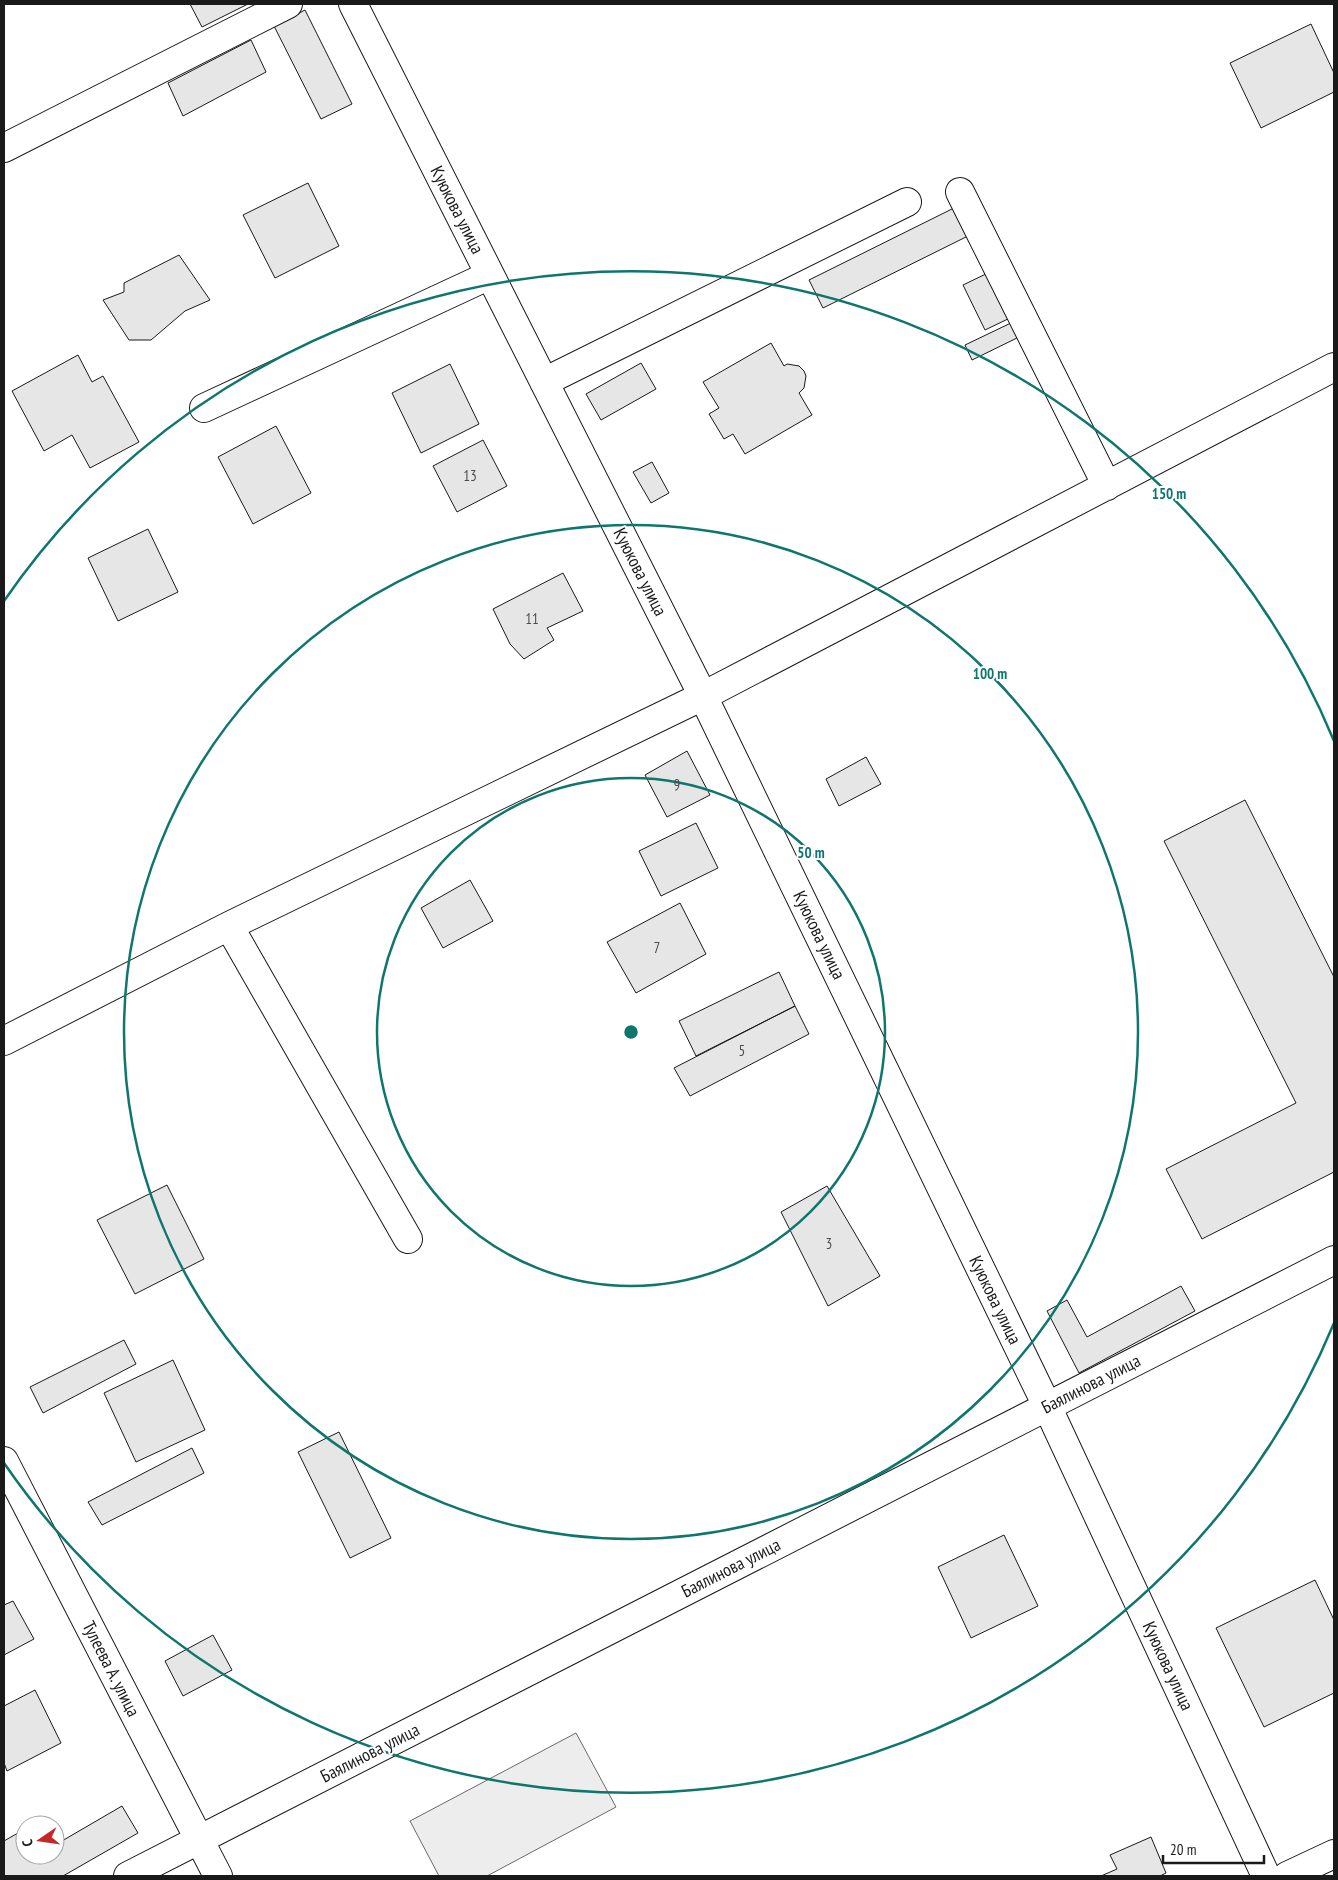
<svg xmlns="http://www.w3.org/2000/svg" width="1338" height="1880" viewBox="0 0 1338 1880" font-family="'PT Sans Narrow',sans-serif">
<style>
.built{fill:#ededed;stroke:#6a6a6a}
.building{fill:#e6e6e6;stroke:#1a1a1a}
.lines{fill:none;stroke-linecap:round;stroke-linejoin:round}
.minor-casing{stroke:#1a1a1a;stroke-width:30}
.minor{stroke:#fff;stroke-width:28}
.ring{fill:none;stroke:#0f766e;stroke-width:2.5}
.labels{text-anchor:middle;stroke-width:4;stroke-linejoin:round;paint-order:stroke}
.number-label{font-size:15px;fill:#4d4d4d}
.street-label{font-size:18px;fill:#1a1a1a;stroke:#fff}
.centre{fill:#0f766e;stroke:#fff;stroke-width:2.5}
.ring-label{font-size:15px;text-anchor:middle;font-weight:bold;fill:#0f766e;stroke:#fff;stroke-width:4;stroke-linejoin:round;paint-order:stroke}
</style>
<rect width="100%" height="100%" fill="#fff"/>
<!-- built -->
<path class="built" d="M 576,1733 L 616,1807 L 487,1876 L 439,1876 L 410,1821 Z"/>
<!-- building -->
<path class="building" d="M 190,4 L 248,4 L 202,27 Z
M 305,10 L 352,104 L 321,119 L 274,26 Z
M 1311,24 L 1334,73 L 1334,92 L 1261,128 L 1230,63 Z
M 251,40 L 266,72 L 183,116 L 168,83 Z
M 308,183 L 339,246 L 275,278 L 243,215 Z
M 960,205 L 974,233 L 823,308 L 809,280 Z
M 179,255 L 210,300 L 185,311 L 151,340 L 129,340 L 103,300 L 124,292 L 124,283 Z
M 992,271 L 1014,316 L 985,330 L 963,285 Z
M 1013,322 L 1019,337 L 972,360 L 965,345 Z
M 771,343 L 784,366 L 787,364 L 799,366 L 804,371 L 806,376 L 804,388 L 799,393 L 812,415 L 745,454 L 733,434 L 724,439 L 709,414 L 719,408 L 703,382 Z
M 78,355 L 92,382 L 103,376 L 139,442 L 90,468 L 72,435 L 44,451 L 12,391 Z
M 641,363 L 656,389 L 601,420 L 586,394 Z
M 450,364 L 479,424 L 421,453 L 392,393 Z
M 276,426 L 311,493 L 253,524 L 218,457 Z
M 483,440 L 507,486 L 457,512 L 433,466 Z
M 652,462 L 669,493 L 651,503 L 633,472 Z
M 148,529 L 178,592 L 118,621 L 88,558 Z
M 563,573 L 583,611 L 547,628 L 554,640 L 524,659 L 510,644 L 493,609 Z
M 687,751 L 710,795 L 667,817 L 645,775 Z
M 866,757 L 881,784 L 839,806 L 826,779 Z
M 1245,800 L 1334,977 L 1334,1172 L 1202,1239 L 1166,1169 L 1296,1103 L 1164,841 Z
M 696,823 L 718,868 L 661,896 L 639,851 Z
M 470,880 L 493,921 L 443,948 L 421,908 Z
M 680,903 L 706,954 L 636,993 L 607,942 Z
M 779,972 L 795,1006 L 696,1056 L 679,1021 Z
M 795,1006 L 809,1034 L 690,1096 L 674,1068 Z
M 167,1185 L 204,1259 L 135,1294 L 97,1220 Z
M 827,1186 L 880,1276 L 828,1306 L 781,1212 Z
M 1181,1286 L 1195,1311 L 1079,1373 L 1047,1311 L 1067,1300 L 1087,1337 Z
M 124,1340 L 136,1364 L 43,1413 L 30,1387 Z
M 173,1360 L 205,1430 L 136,1462 L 104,1393 Z
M 339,1432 L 391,1538 L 350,1558 L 298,1452 Z
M 192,1448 L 204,1473 L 102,1525 L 88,1502 Z
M 1004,1535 L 1038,1606 L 971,1638 L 938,1567 Z
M 1315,1580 L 1334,1620 L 1334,1693 L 1264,1727 L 1216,1628 Z
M 13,1601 L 34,1639 L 4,1655 L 4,1605 Z
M 213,1635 L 232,1670 L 183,1696 L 165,1661 Z
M 35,1690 L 61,1743 L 7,1771 L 4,1763 L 4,1706 Z
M 122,1806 L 138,1833 L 63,1876 L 4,1876 L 4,1841 L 25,1829 L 25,1855 L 55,1855 L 55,1845 Z
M 1151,1837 L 1166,1873 L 1160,1876 L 1101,1876 L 1117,1869 L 1110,1855 Z"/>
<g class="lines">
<defs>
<path id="minor" d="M 353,4 L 703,696 L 1047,1406 L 1266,1876
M 4,148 L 288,4
M 960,192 L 1107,486
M 544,382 L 907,202
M 204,408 L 490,275
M 229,926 L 408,1239
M 4,1041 L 229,926 L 703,696 L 1334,367
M 4,1461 L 218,1876
M 128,1876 L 1334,1260
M 1287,1876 L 1334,1854"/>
</defs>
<!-- minor casing -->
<use href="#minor" class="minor-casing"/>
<!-- minor -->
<use href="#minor" class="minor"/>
</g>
<!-- distance rings -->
<g class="ring">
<circle cx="631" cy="1032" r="254"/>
<circle cx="631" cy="1032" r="507"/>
<path d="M1334 1323A761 761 0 0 1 4 1463M4 601A761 761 0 0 1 1334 741"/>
</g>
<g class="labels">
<!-- number labels -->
<g class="number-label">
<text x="470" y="481">13</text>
<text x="532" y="624">11</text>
<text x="677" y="790">9</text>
<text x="657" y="953">7</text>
<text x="742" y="1056">5</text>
<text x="829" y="1249">3</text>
</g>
<!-- street labels -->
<g class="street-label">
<text transform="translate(457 210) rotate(63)" y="6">Куюкова улица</text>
<text transform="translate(640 572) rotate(63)" y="6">Куюкова улица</text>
<text transform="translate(819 935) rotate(64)" y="6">Куюкова улица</text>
<text transform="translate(995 1300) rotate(64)" y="6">Куюкова улица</text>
<text transform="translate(1091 1384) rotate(-27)" y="6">Баялинова улица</text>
<text transform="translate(731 1568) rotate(-27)" y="6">Баялинова улица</text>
<text transform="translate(1168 1666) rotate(65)" y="6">Куюкова улица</text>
<text transform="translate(111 1669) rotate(63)" y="6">Тулеева А. улица</text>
<text transform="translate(370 1753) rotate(-27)" y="6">Баялинова улица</text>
</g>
</g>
<circle cx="631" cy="1032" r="8" class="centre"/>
<g class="ring-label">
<text x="1169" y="499">150 m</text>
<text x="990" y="679">100 m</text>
<text x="811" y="858">50 m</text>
</g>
<!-- border -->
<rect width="1338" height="1880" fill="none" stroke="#1a1a1a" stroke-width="10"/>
<!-- north arrow -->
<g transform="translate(40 1840) rotate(257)"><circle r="24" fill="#ffffff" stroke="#a3a3a3"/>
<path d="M0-4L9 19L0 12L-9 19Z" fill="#c62828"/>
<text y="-8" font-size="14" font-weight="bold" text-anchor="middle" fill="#1a1a1a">С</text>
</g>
<!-- scale -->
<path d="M1163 1855v8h101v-8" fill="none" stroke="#1a1a1a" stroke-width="2.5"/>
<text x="1170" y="1855" font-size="15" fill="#1a1a1a" stroke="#ffffff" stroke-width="4" paint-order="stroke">20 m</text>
</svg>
